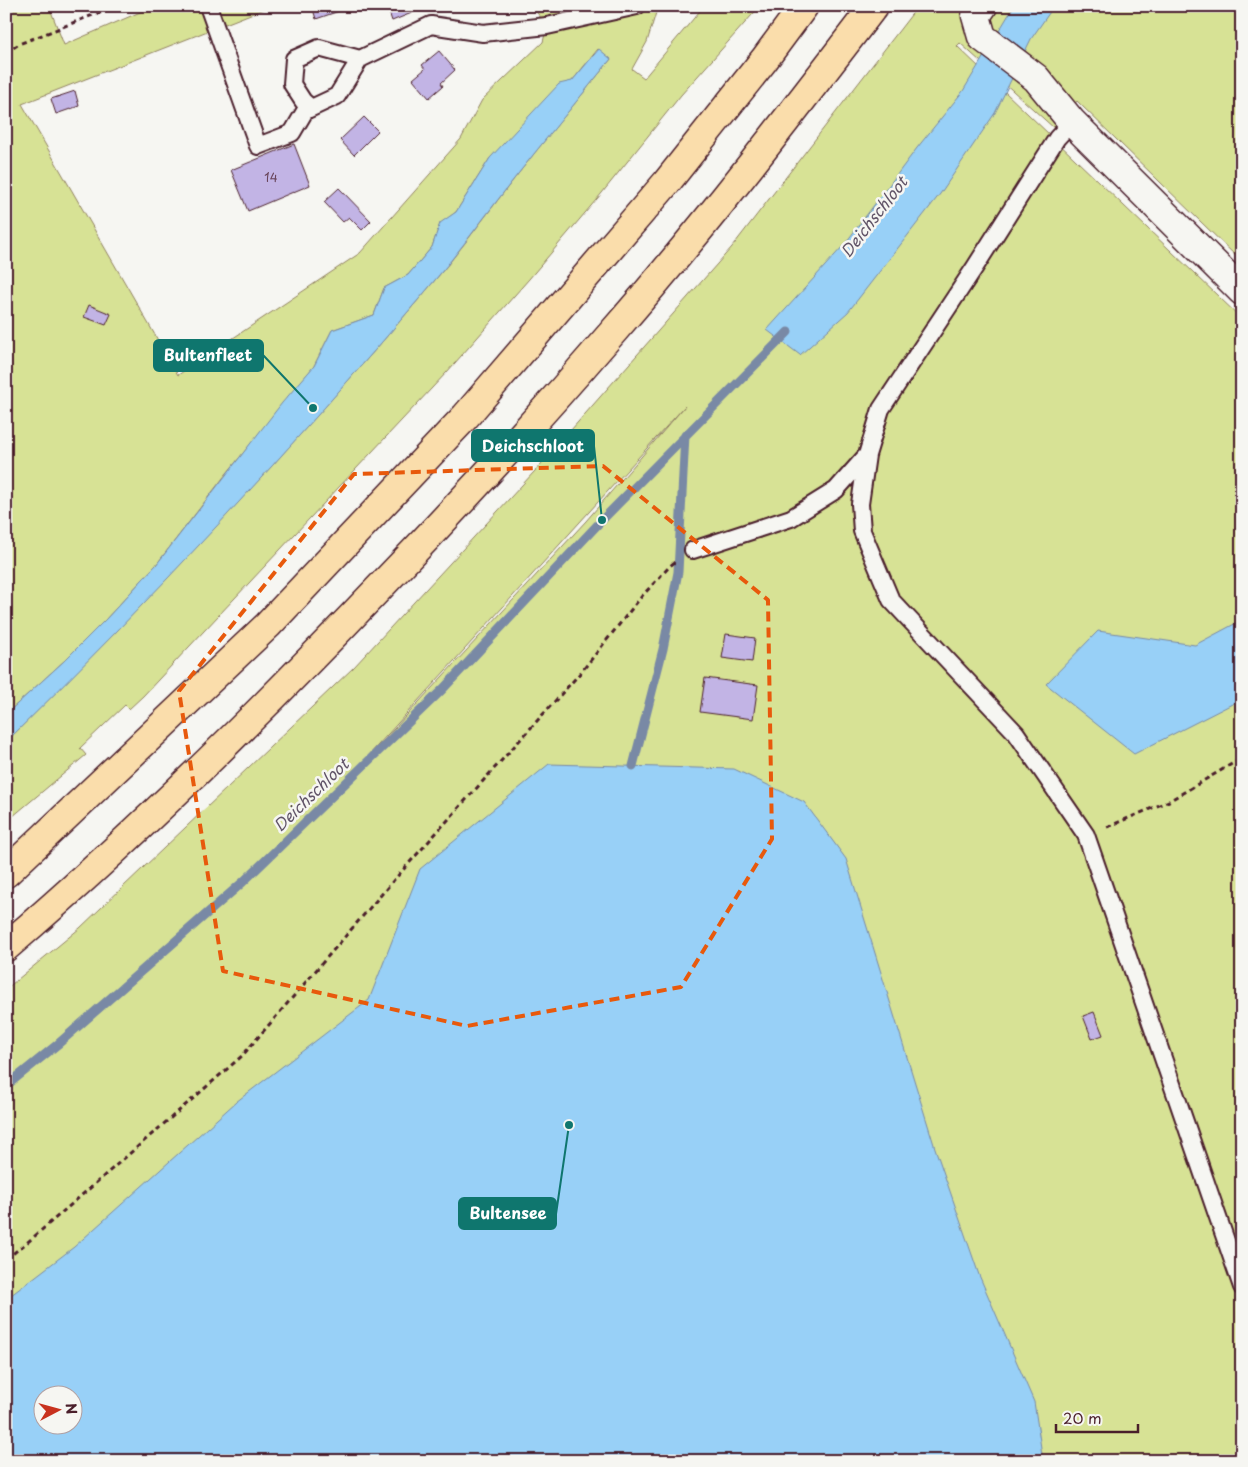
<svg xmlns="http://www.w3.org/2000/svg" width="1248" height="1467" viewBox="0 0 1248 1467" font-family="'Playpen Sans',sans-serif">
<style>
.green{fill:#d7e295;stroke:#908060;fill-rule:evenodd}
.water{fill:#98d0f7;stroke:#7989a5;fill-rule:evenodd}
.lines{fill:none;stroke-linecap:round;stroke-linejoin:round}
.stream{stroke:#7989a5;stroke-width:9}
.building{fill:#c2b4e5;stroke:#4a1f2b}
.service-casing{stroke:#4a1f2b;stroke-width:20}
.minor-casing{stroke:#4a1f2b;stroke-width:31}
.motorway-casing{stroke:#4a1f2b;stroke-width:31}
.path{stroke:#4a1f2b;stroke-width:3;stroke-dasharray:5 4;stroke-linecap:butt}
.service{stroke:#f6f6f2;stroke-width:16}
.minor{stroke:#f6f6f2;stroke-width:28}
.motorway{stroke:#faddab;stroke-width:28}
.marked{fill:none;stroke:#e8590c;stroke-width:4;stroke-dasharray:10 6;stroke-linejoin:round}
.labels{text-anchor:middle;stroke-width:5;stroke-linejoin:round;paint-order:stroke}
.number-label{font-size:12px;fill:#68445a}
.water-label{font-size:16px;font-style:italic;fill:#615468;stroke:#f6f6f2}
.leader{fill:none;stroke:#0f766e;stroke-width:2}
.callout-dot{fill:#0f766e;stroke:#f6f6f2;stroke-width:2}
.callout{fill:#0f766e;stroke:#0f766e;stroke-width:2}
.callout-label{font-size:16px;text-anchor:middle;font-weight:bold;fill:#fff}
</style>
<rect width="100%" height="100%" fill="#f6f6f2"/>
<filter id="ink" filterUnits="userSpaceOnUse"><feTurbulence type="fractalNoise" baseFrequency=".02" numOctaves="2"/><feDisplacementMap in="SourceGraphic" scale="10" xChannelSelector="R" yChannelSelector="G"/><feConvolveMatrix kernelMatrix="1 2 1 2 8 2 1 2 1" color-interpolation-filters="sRGB"/></filter>
<g filter="url(#ink)">
<!-- green -->
<path class="green" d="M 6,6 L 49,6 L 64,45 L 154,6 L 271,6 L 22,104 L 178,375 L 360,253 L 461,139 L 482,100 L 543,42 L 547,26 L 532,6 L 658,6 L 647,42 L 632,69 L 644,78 L 704,6 L 760,6 L 681,95 L 602,193 L 529,279 L 447,372 L 143,696 L 129,709 L 125,705 L 80,748 L 86,755 L 6,822 L 6,742 C 152,598 292,448 425,292 C 454,259 480,223 507,188 C 541,144 576,102 611,59 L 598,49 L 572,81 L 490,158 L 456,212 L 440,224 L 432,247 L 408,275 L 384,288 L 374,315 L 332,330 L 314,366 L 223,478 L 156,565 L 106,619 L 64,661 L 6,714 Z
M 918,6 L 1242,6 L 1242,262 L 1077,101 L 1055,129 L 960,43 L 957,46 L 1242,319 L 1242,1461 L 6,1461 L 6,989 L 80,928 L 354,667 L 534,472 L 732,247 ZM 685,406 L 586,521 L 311,819 ZM 42,1394 L 72,1394 L 72,1424 L 42,1424 Z"/>
<!-- water -->
<path class="water" d="M 1014,6 L 1054,6 L 1031,39 L 995,113 L 940,194 L 848,312 L 800,355 L 767,330 L 844,245 L 917,148 L 963,91 Z
M 599,49 L 611,59 C 577,101 543,142 510,184 C 482,220 455,257 425,292 C 292,448 153,599 6,742 L 6,714 L 64,661 L 106,619 L 156,565 L 282,403 L 314,366 L 332,330 L 374,315 L 384,288 L 408,275 L 432,247 L 440,223 L 456,212 L 490,158 L 559,84 L 572,81 Z
M 1242,620 L 1242,699 L 1134,754 L 1046,684 L 1098,631 L 1195,645 Z
M 549,764 L 734,769 L 804,802 L 846,859 L 935,1148 L 979,1275 L 1034,1402 L 1043,1461 L 6,1461 L 6,1299 L 74,1247 L 236,1102 L 369,1000 L 420,869 ZM 72,1394 L 72,1424 L 42,1424 L 42,1394 Z"/>
<g class="lines">
<!-- stream -->
<path class="stream" d="M 633,766 L 663,649 L 678,572 L 685,435
M 6,1086 L 58,1044 L 243,882 L 443,689 L 602,520 L 788,332"/>
</g>
<!-- building -->
<path class="building" d="M 312,6 L 340,6 L 342,10 L 316,19 Z
M 387,6 L 429,6 L 392,21 Z
M 439,51 L 455,70 L 441,83 L 443,86 L 429,98 L 413,79 L 425,69 L 422,65 Z
M 75,91 L 79,106 L 56,114 L 51,99 Z
M 364,117 L 378,131 L 354,155 L 340,140 Z
M 294,144 L 310,185 L 248,211 L 231,170 Z
M 339,188 L 371,221 L 362,230 L 349,217 L 343,222 L 324,202 Z
M 89,305 L 111,314 L 106,325 L 84,317 Z
M 726,634 L 755,638 L 752,662 L 722,658 Z
M 705,678 L 758,685 L 753,719 L 700,712 Z
M 1094,1012 L 1103,1035 L 1092,1039 L 1083,1016 Z"/>
<g class="lines">
<defs>
<path id="service" d="M 208,6 L 258,146 L 292,133 L 305,111 L 337,96 L 360,59 L 431,25 L 483,33 L 547,26 L 637,6
M 311,108 L 303,101 L 292,84 L 294,59 L 319,48 L 360,59
M 1072,122 L 1057,138 L 975,267 L 881,409 L 867,455 L 860,504 L 862,531 L 891,600 L 1016,733 L 1086,835 L 1242,1287
M 693,550 L 791,518 L 836,490 L 867,455"/>
<path id="minor" d="M 983,6 L 976,16 L 982,37 L 1036,78 L 1072,122 L 1242,291"/>
<path id="motorway" d="M 6,873 L 268,625 L 465,417 L 667,182 L 764,60 L 804,6
M 6,947 C 138,834 262,711 382,585 C 461,503 538,419 612,333 C 704,228 789,117 874,6"/>
</defs>
<!-- service casing -->
<use href="#service" class="service-casing"/>
<!-- minor casing -->
<use href="#minor" class="minor-casing"/>
<!-- motorway casing -->
<use href="#motorway" class="motorway-casing"/>
<!-- path -->
<path class="path" d="M 6,53 L 19,44 L 116,6
M 1107,827 L 1169,801 L 1242,758
M 6,1259 L 29,1241 L 242,1056 L 393,881 L 582,671 L 642,596 L 670,566 L 676,561"/>
<!-- service -->
<use href="#service" class="service"/>
<!-- minor -->
<use href="#minor" class="minor"/>
<!-- motorway -->
<use href="#motorway" class="motorway"/>
</g>
</g>
<!-- marked area -->
<path class="marked" d="M 603,466 L 768,600 L 772,839 L 681,987 L 467,1026 L 223,971 L 179,691 L 354,474 Z"/>
<g class="labels">
<!-- number labels -->
<g class="number-label">
<text x="271" y="182">14</text>
</g>
<!-- water labels -->
<g class="water-label">
<text transform="translate(874 217) rotate(-52)" y="6">Deichschloot</text>
<text transform="translate(311 795) rotate(-44)" y="6">Deichschloot</text>
</g>
</g>
<!-- callouts -->
<path class="leader" d="M313 408L263 355M602 520L594 446M569 1125L556 1214"/>
<g class="callout-dot">
<circle cx="313" cy="408" r="5"/>
<circle cx="602" cy="520" r="5"/>
<circle cx="569" cy="1125" r="5"/>
</g>
<g class="callout">
<rect x="154" y="340" width="109" height="31" rx="5"/>
<rect x="472" y="430" width="122" height="31" rx="5"/>
<rect x="459" y="1198" width="97" height="31" rx="5"/>
</g>
<g class="callout-label">
<text x="208" y="361">Bultenfleet</text>
<text x="533" y="452">Deichschloot</text>
<text x="508" y="1219">Bultensee</text>
</g>
<!-- margin -->
<rect width="1248" height="1467" fill="none" stroke="#f6f6f2" stroke-width="25"/>
<rect x="12" y="12" width="1223" height="1442" fill="none" stroke="#4a1f2b" stroke-width="2" filter="url(#ink)"/>
<!-- north arrow -->
<g transform="translate(58 1410) rotate(84)"><circle r="24" fill="#f6f6f2" stroke="#b1a0a2"/>
<path d="M0-4L9 19L0 12L-9 19Z" fill="#c8321e"/>
<text y="-8" font-size="14" font-weight="bold" text-anchor="middle" fill="#4a1f2b">N</text>
</g>
<!-- scale -->
<path d="M1056 1424v8h82v-8" fill="none" stroke="#4a1f2b" stroke-width="2.5"/>
<text x="1063" y="1424" font-size="15" fill="#4a1f2b" stroke="#f6f6f2" stroke-width="4" paint-order="stroke">20 m</text>
</svg>
